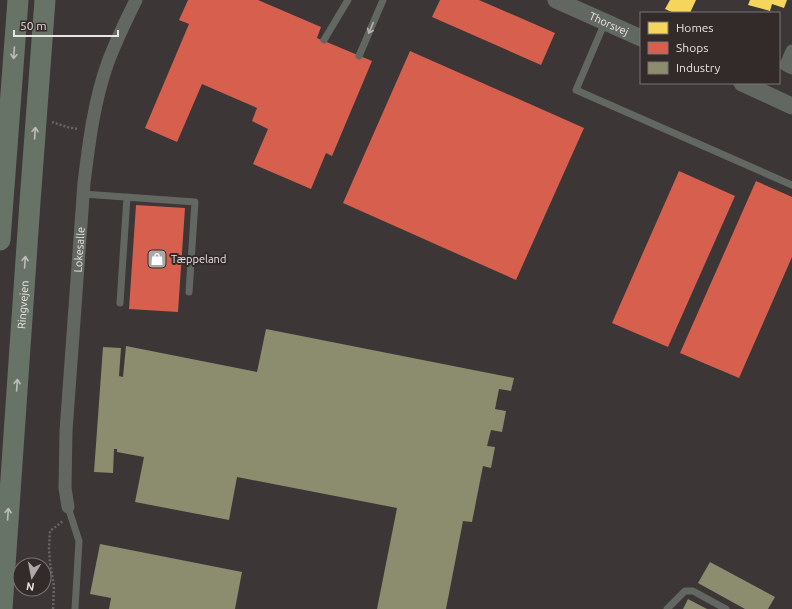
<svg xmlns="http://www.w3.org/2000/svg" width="792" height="609" viewBox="0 0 792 609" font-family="Ubuntu,sans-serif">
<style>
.homes{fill:#f6d55c}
.shops{fill:#d6604d}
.industry{fill:#8c8c6e}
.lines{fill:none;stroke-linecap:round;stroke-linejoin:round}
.path{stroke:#666864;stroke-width:2.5;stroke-dasharray:2 2;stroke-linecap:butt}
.service{stroke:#626861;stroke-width:7}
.minor{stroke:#626861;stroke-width:13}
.tertiary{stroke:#626861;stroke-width:17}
.primary{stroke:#687367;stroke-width:21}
.oneway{stroke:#b4b2b0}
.oneway2{stroke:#bdbcb8}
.labels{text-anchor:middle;stroke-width:4;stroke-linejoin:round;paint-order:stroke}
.street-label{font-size:11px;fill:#ebe4e4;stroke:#332a2a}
.poi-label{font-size:11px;fill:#ebe4e4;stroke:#332a2a;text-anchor:start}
</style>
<rect width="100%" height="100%" fill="#3c3636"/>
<!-- homes -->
<path class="homes" d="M 670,0 L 696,0 L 690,13 L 674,13 L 665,9 Z
M 750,0 L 787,0 L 784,8 L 772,4 L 770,11 L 748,5 Z"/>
<!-- shops -->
<path class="shops" d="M 188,0 L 258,0 L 321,27 L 317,38 L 372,61 L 332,156 L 326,153 L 311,189 L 253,164 L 268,129 L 252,121 L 257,108 L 202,84 L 177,142 L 145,128 L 189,24 L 179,20 Z
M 440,0 L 479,0 L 555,33 L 541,65 L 432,17 Z
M 410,51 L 584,128 L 516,280 L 343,203 Z
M 679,171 L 735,196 L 668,347 L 612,323 Z
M 756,181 L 792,197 L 792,257 L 739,378 L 680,353 Z
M 136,205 L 185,208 L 178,312 L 129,309 Z"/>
<!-- industry -->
<path class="industry" d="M 266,329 L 514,378 L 511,391 L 499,389 L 495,409 L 506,411 L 502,432 L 491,430 L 487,446 L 495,447 L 491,468 L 483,466 L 472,522 L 463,521 L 446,609 L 377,609 L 397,508 L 237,477 L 229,520 L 135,502 L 144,457 L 117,452 L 117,449 L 114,449 L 113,473 L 94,472 L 103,347 L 121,348 L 119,376 L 123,377 L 126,346 L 257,372 Z
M 100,544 L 242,572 L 235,609 L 109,609 L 111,598 L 90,594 Z
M 710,562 L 775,597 L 768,609 L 745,609 L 698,583 Z
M 688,599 L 707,609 L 683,609 Z"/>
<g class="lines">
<!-- path -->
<path class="path" d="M 52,122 L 67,127 L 78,129
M 53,609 L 54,586 L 50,563 L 49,548 L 50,531 L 63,521"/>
<!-- service -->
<path class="service" d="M 605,22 L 576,90 L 792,185
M 324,40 L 348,0
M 359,56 L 383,0
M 83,194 L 195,202 L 189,292
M 120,303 L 127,197
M 68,507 L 79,541 L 75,609
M 667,609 L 685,591 L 693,591 L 726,609"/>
<!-- minor -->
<g class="minor">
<path d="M 792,51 L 786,65 L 792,68"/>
<path id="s1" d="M 68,507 L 65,488 L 66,431 L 84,183 C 89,142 94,101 108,62 C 116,41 126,20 136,0"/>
</g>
<!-- tertiary -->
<g class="tertiary">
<path id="s2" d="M 556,0 L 641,38"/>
<path d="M 742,83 L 792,106"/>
</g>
<!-- primary -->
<g class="primary">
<path d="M 0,240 L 18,0"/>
<path id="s3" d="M 2,609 L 30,202 L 45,0"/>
</g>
</g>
<!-- one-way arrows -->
<defs><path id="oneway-shaft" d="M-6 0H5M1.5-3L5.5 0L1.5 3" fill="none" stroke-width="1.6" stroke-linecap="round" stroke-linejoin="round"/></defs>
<use class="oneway" href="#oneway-shaft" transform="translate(371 28) rotate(113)"/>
<g class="oneway2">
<use href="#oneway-shaft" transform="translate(14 53) rotate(94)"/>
<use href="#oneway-shaft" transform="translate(35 133) rotate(-86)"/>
<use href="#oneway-shaft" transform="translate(25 262) rotate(-86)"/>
<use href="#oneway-shaft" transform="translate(17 385) rotate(-86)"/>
<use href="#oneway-shaft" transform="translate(8 514) rotate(-86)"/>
</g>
<!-- icons -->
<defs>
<symbol id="shop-square" viewBox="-11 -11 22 22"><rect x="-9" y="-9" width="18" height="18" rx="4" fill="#aea7a7" stroke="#332a2a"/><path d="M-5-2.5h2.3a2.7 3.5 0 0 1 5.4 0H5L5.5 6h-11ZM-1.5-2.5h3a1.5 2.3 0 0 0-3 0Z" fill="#fff"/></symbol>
</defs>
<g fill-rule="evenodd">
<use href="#shop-square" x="146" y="248" width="22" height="22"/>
</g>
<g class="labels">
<!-- street labels -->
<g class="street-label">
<text dy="4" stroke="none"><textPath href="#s2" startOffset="58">Thorsvej</textPath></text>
<text dy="4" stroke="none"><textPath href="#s1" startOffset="258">Lokesalle</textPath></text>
<text dy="4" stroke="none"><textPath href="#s3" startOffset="305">Ringvejen</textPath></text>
</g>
<!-- poi labels -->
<g class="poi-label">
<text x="171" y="263">Tæppeland</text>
</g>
</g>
<!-- legend -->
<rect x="640" y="12" width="140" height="72" fill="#332a2a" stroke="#7d7474"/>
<rect x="648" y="22" width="20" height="12" fill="#f6d55c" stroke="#7d7474"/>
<text x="676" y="32" font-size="12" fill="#ebe4e4">Homes</text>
<rect x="648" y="42" width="20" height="12" fill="#d6604d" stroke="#7d7474"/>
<text x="676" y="52" font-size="12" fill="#ebe4e4">Shops</text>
<rect x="648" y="62" width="20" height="12" fill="#8c8c6e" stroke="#7d7474"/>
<text x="676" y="72" font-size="12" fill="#ebe4e4">Industry</text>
<!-- north arrow -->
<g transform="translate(32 577) rotate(190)"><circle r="19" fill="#332a2a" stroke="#7d7474"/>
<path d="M0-3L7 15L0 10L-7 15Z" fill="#aea7a7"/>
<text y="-6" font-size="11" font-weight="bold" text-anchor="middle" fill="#ebe4e4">N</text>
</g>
<!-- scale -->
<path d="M14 30v6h104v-6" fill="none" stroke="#ebe4e4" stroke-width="2"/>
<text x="20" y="30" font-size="12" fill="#ebe4e4" stroke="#332a2a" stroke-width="3" paint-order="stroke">50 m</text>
</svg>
